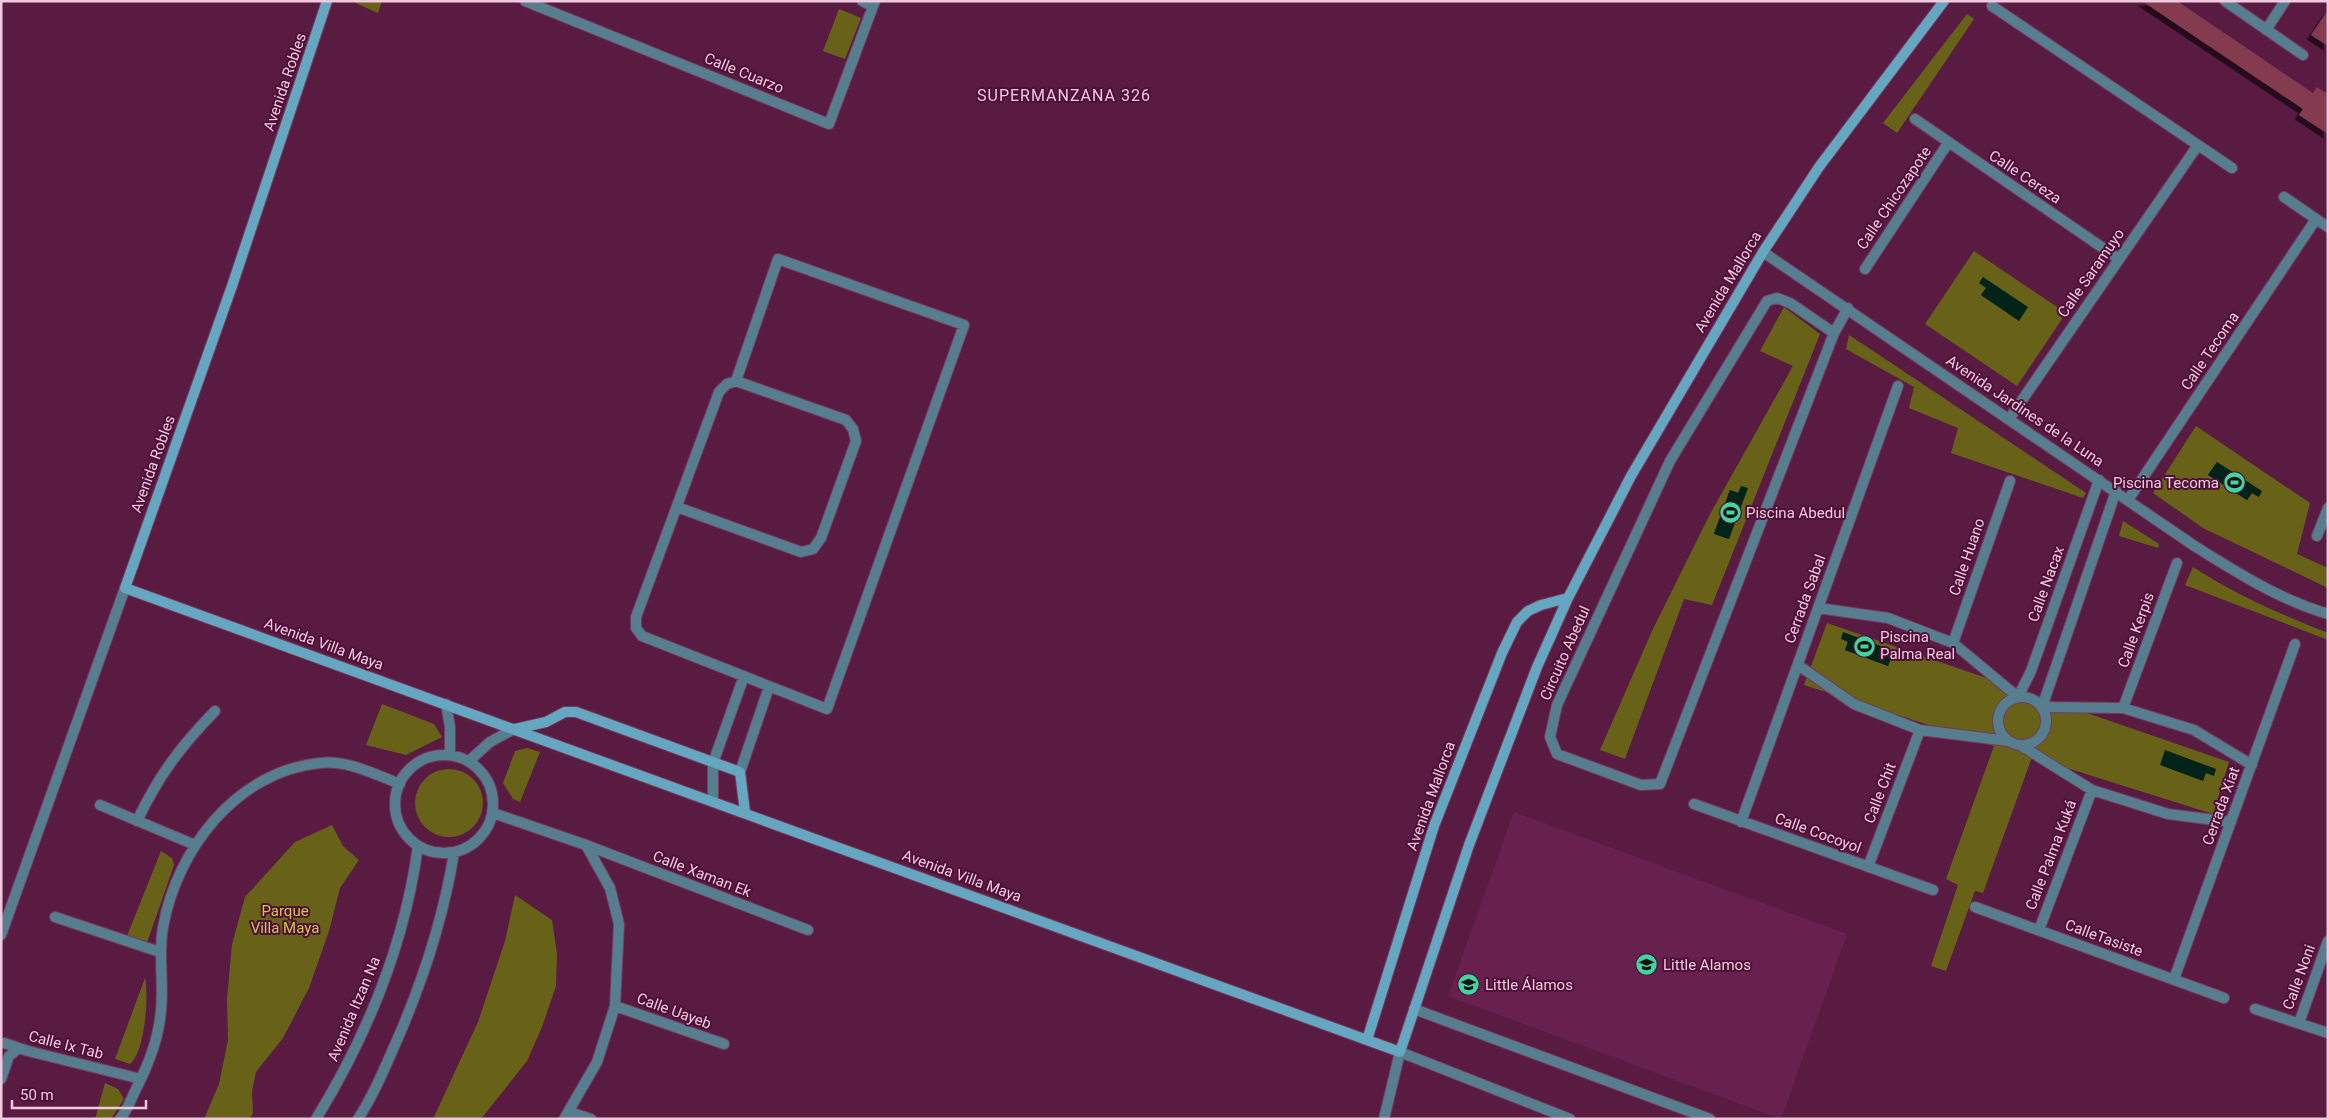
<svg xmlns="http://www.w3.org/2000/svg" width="2329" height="1120" viewBox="0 0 2329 1120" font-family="Roboto,sans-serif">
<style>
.built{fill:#68214e}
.green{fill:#676218;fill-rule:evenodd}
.water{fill:#022317}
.building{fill:#853b4f;filter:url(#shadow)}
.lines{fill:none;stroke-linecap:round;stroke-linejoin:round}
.minor-casing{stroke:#753a5f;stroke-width:12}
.tertiary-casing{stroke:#753a5f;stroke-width:12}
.secondary-casing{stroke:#753a5f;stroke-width:12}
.minor{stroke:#577e8e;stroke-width:10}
.tertiary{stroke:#577e8e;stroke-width:10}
.secondary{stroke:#65a6c0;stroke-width:10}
.labels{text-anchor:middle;stroke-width:4;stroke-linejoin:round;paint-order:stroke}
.street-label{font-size:15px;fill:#f0c9de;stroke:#4e0f38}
.poi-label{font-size:15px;fill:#f0c9de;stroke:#4e0f38;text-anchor:start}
.park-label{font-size:15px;fill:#d0c84d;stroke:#4e0f38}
.neighbourhood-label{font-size:16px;letter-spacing:1px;fill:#f0c9de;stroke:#4e0f38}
</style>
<defs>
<filter id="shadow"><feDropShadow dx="-4.5" dy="4.5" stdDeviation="0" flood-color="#0009"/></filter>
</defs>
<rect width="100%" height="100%" fill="#5a1b43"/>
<!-- built -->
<path class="built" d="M 1514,812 L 1847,934 L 1781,1119 L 1448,996 Z"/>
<!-- green -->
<path class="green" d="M 351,1 L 382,1 L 378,13 Z
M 839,9 L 861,18 L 845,59 L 823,51 Z
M 1967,14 L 1974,19 L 1897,133 L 1883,123 Z
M 1974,251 L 2066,313 L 2017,386 L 1925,324 ZM 1986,288 L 2019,320 L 1981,295 Z
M 1784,307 L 1820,334 L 1712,605 L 1684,599 L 1625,759 L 1600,750 L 1652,631 L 1709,516 L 1793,366 L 1760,351 ZM 1730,490 L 1738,493 L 1728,539 L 1714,533 Z
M 1849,335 L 2086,493 L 2083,498 L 1951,453 L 1958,428 L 1909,408 L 1914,387 L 1846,349 Z
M 2196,426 L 2310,503 L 2297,554 L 2328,568 L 2328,588 L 2203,528 L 2153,493 ZM 2217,462 L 2259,497 L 2252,493 L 2247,500 L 2208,475 Z
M 2123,521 L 2159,544 L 2158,548 L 2119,536 Z
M 2193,567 C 2236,595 2280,614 2328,633 L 2328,640 L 2185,585 Z
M 1827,623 L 2229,762 L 2213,814 L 2032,757 L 1983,893 L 1975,891 L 1946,971 L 1931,966 L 1958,885 L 1946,879 L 1994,746 L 1804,685 ZM 1848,641 L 1894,651 L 1888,666 L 1845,650 Z
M 382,704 L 434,724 L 442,737 L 406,755 L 366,745 Z
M 527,748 L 540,752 L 520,802 L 513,799 L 503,783 L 515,751 Z
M415 803a34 34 0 1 1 68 0a34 34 0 1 1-68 0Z
M 332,825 L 343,846 L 359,860 L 340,888 L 329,931 L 309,988 L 283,1038 L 256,1072 L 252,1091 L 253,1113 L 250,1119 L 204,1119 L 219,1084 L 228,1040 L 227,999 L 232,944 L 245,897 L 295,842 Z
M 161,851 L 172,858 L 174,865 L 147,943 L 127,936 Z
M 515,895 L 552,920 L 557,954 L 556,986 L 542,1027 L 527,1061 L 481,1119 L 433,1119 L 478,1022 L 505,941 Z
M 145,978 C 149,996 145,1052 130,1064 L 115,1059 Z
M 105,1083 L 118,1089 L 124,1099 L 111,1119 L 95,1119 Z"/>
<!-- water -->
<path class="water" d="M 1983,277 L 2028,307 L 2019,321 L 1981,295 L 1986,288 L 1979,283 Z
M 2217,462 L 2262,491 L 2259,497 L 2252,493 L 2247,500 L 2208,475 Z
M 1741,486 L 1748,488 L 1729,539 L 1714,534 L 1730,490 L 1738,493 Z
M 1843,632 L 1894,651 L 1888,666 L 1845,650 L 1848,642 L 1841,639 Z
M 2165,750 L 2216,769 L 2214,776 L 2206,773 L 2203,781 L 2160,765 Z"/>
<!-- building -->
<path class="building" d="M 2142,1 L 2177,1 L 2313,93 L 2317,87 L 2328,94 L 2328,134 L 2299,115 L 2303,109 Z
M 2328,10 L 2328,46 L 2311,35 Z"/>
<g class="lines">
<defs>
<path id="minor" d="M 525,1 L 829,124 L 875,1
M 862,1 L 873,6
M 2225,1 L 2303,55
M 1992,6 L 2232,168
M 2266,30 L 2285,1
M 1915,119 L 2119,259
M 2284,197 L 2328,227
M 1865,269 L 1948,143
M 1834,333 L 1790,303 L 1777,298 L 1767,301 L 1670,461 L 1557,705 L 1550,737 L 1557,754 L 1641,785 L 1660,784 L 1834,333 L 1848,308
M 2009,419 L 2198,145
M 2116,491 L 2042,707 L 2123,708 L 2194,730 L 2252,765
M 2128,500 L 2316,219
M 677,507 L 801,552 L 813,549 L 821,538 L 856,441 L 853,429 L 846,420 L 736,381 L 727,384 L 719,392 L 636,617 L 636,628 L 642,636 L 827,709 L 964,325 L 778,259 L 736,381
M 2317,536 L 2328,508
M 1818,608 L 1888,618 L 1953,643 L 2018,697 L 2031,671 L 2099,480
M 1953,643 L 2010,481
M 1798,665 L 1854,704 L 1920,730 L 2008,741
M1998 721a24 24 0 1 1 48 0a24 24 0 1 1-48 0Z
M 446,704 L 450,727 L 450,755
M 2123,708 L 2177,563
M 2020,745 L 2092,790 L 2168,814 L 2231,822
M395 804a49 49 0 1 1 98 0a49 49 0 1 1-98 0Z
M 469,761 L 490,742 L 514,729
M 740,772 L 769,687
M 713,801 L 713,763 L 744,676
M 1694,804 L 1933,890
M 100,805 L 195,845
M 493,813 L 586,845 L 610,888 L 619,924 L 615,1006 L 597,1062 L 564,1119
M 137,821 C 159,775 180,747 215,711
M 1741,822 L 1898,386
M 586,845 L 808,930
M 1868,867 L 1920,730
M 1975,907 L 2224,998
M 55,917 L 160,952
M 2039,930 L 2092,790
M 2174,979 L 2295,644
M 615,1006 L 724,1044
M 2255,1009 L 2328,1033
M 2299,1023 L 2328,941
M 4,1043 L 28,1051 L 141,1079
M 1,1079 L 9,1056 L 19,1048
M 570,1112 L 591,1119
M 120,1119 C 128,1110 132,1096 138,1085 C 150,1061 159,1037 161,1010 C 164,982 158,954 163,927 C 177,849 237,771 320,763 C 348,760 374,774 400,784
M 316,1119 C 367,1036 405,942 418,846
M 358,1119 C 373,1096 383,1072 394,1047 C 422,984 443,920 454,853
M 1384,1119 L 1400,1052"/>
<path id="tertiary" d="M 1763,252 L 2196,547 C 2238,573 2280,600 2328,614
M 1,935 L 125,588
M 1414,1009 L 1710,1119
M 1400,1052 L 1570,1119"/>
<path id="secondary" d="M 327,1 L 232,286 L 125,588 L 1400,1052 L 1469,845 L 1537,667 L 1568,598 L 1631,476 L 1763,252 L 1819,167 L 1944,1
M 515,729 L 546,722 L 565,712 L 576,712 L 740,772 L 745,812
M 1367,1040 L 1434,826 L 1502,653 L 1517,622 L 1528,611 L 1541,605 L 1568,598"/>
</defs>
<!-- minor casing -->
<use href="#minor" class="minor-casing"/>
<!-- tertiary casing -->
<use href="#tertiary" class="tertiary-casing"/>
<!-- secondary casing -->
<use href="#secondary" class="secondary-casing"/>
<!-- minor -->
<use href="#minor" class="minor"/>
<!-- tertiary -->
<use href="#tertiary" class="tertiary"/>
<!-- secondary -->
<use href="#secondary" class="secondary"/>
</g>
<!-- icons -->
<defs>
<symbol id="stadium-disc" viewBox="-11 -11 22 22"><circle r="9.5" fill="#41d4a1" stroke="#4e0f38"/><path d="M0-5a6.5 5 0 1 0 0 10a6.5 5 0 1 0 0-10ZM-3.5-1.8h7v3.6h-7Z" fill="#111"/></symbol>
<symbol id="school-disc" viewBox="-11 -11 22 22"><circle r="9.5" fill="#41d4a1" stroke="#4e0f38"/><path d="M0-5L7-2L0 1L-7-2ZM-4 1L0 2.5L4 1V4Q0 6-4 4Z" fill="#111"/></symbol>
</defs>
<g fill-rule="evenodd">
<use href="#stadium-disc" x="2222" y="470" width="25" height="25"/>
<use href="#stadium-disc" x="1718" y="500" width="25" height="25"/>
<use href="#stadium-disc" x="1852" y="634" width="25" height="25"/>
<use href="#school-disc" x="1634" y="952" width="25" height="25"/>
<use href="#school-disc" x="1456" y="972" width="25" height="25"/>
</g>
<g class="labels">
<!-- street labels -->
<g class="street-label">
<text transform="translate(744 73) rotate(22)" y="5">Calle Cuarzo</text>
<text transform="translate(285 82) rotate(-71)" y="5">Avenida Robles</text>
<text transform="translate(2025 177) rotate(34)" y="5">Calle Cereza</text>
<text transform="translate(1894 198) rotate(-56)" y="5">Calle Chicozapote</text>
<text transform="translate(2091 273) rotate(-55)" y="5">Calle Saramuyo</text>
<text transform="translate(1728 282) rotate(-59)" y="5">Avenida Mallorca</text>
<text transform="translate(2210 351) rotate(-56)" y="5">Calle Tecoma</text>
<text transform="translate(2025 411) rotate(34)" y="5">Avenida Jardines de la Luna</text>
<text transform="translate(153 464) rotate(-70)" y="5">Avenida Robles</text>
<text transform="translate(1967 557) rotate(-71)" y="5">Calle Huano</text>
<text transform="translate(2046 584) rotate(-70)" y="5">Calle Nacax</text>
<text transform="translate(1805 599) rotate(-70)" y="5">Cerrada Sabal</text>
<text transform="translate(2136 630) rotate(-70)" y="5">Calle Kerpis</text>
<text transform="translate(324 644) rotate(20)" y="5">Avenida Villa Maya</text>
<text transform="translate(1565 653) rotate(-66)" y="5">Circuito Abedul</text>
<text transform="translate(1880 793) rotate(-69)" y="5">Calle Chit</text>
<text transform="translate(1431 796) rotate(-70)" y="5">Avenida Mallorca</text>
<text transform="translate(2221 806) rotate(-70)" y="5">Cerrada Xiat</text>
<text transform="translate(1818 833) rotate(20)" y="5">Calle Cocoyol</text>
<text transform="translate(2051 855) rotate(-69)" y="5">Calle Palma Kuká</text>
<text transform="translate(702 874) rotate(21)" y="5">Calle Xaman Ek</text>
<text transform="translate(962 876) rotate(20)" y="5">Avenida Villa Maya</text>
<text transform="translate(2104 938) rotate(20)" y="5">CalleTasiste</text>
<text transform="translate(2299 977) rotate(-70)" y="5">Calle Noni</text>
<text transform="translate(354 1009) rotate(-67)" y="5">Avenida Itzan Na</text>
<text transform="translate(674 1011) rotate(20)" y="5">Calle Uayeb</text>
<text transform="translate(66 1045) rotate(14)" y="5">Calle Ix Tab</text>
</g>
<!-- poi labels -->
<g class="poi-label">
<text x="2219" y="488" text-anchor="end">Piscina Tecoma</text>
<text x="1746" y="518">Piscina Abedul</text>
<text x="1880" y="642">Piscina<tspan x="1880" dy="17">Palma Real</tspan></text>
<text x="1663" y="970">Little Alamos</text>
<text x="1485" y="990">Little Álamos</text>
</g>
<!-- park labels -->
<g class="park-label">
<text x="285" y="916">Parque<tspan x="285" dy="17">Villa Maya</tspan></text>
</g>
<!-- neighbourhood labels -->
<g class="neighbourhood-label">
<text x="1064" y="101">SUPERMANZANA 326</text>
</g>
</g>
<!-- border -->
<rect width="2329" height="1120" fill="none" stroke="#f0c9de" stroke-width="5"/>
<!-- scale -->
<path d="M12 1100v8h134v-8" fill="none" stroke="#f0c9de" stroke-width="2.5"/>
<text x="20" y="1100" font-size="15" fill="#f0c9de" stroke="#4e0f38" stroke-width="4" paint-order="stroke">50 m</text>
</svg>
